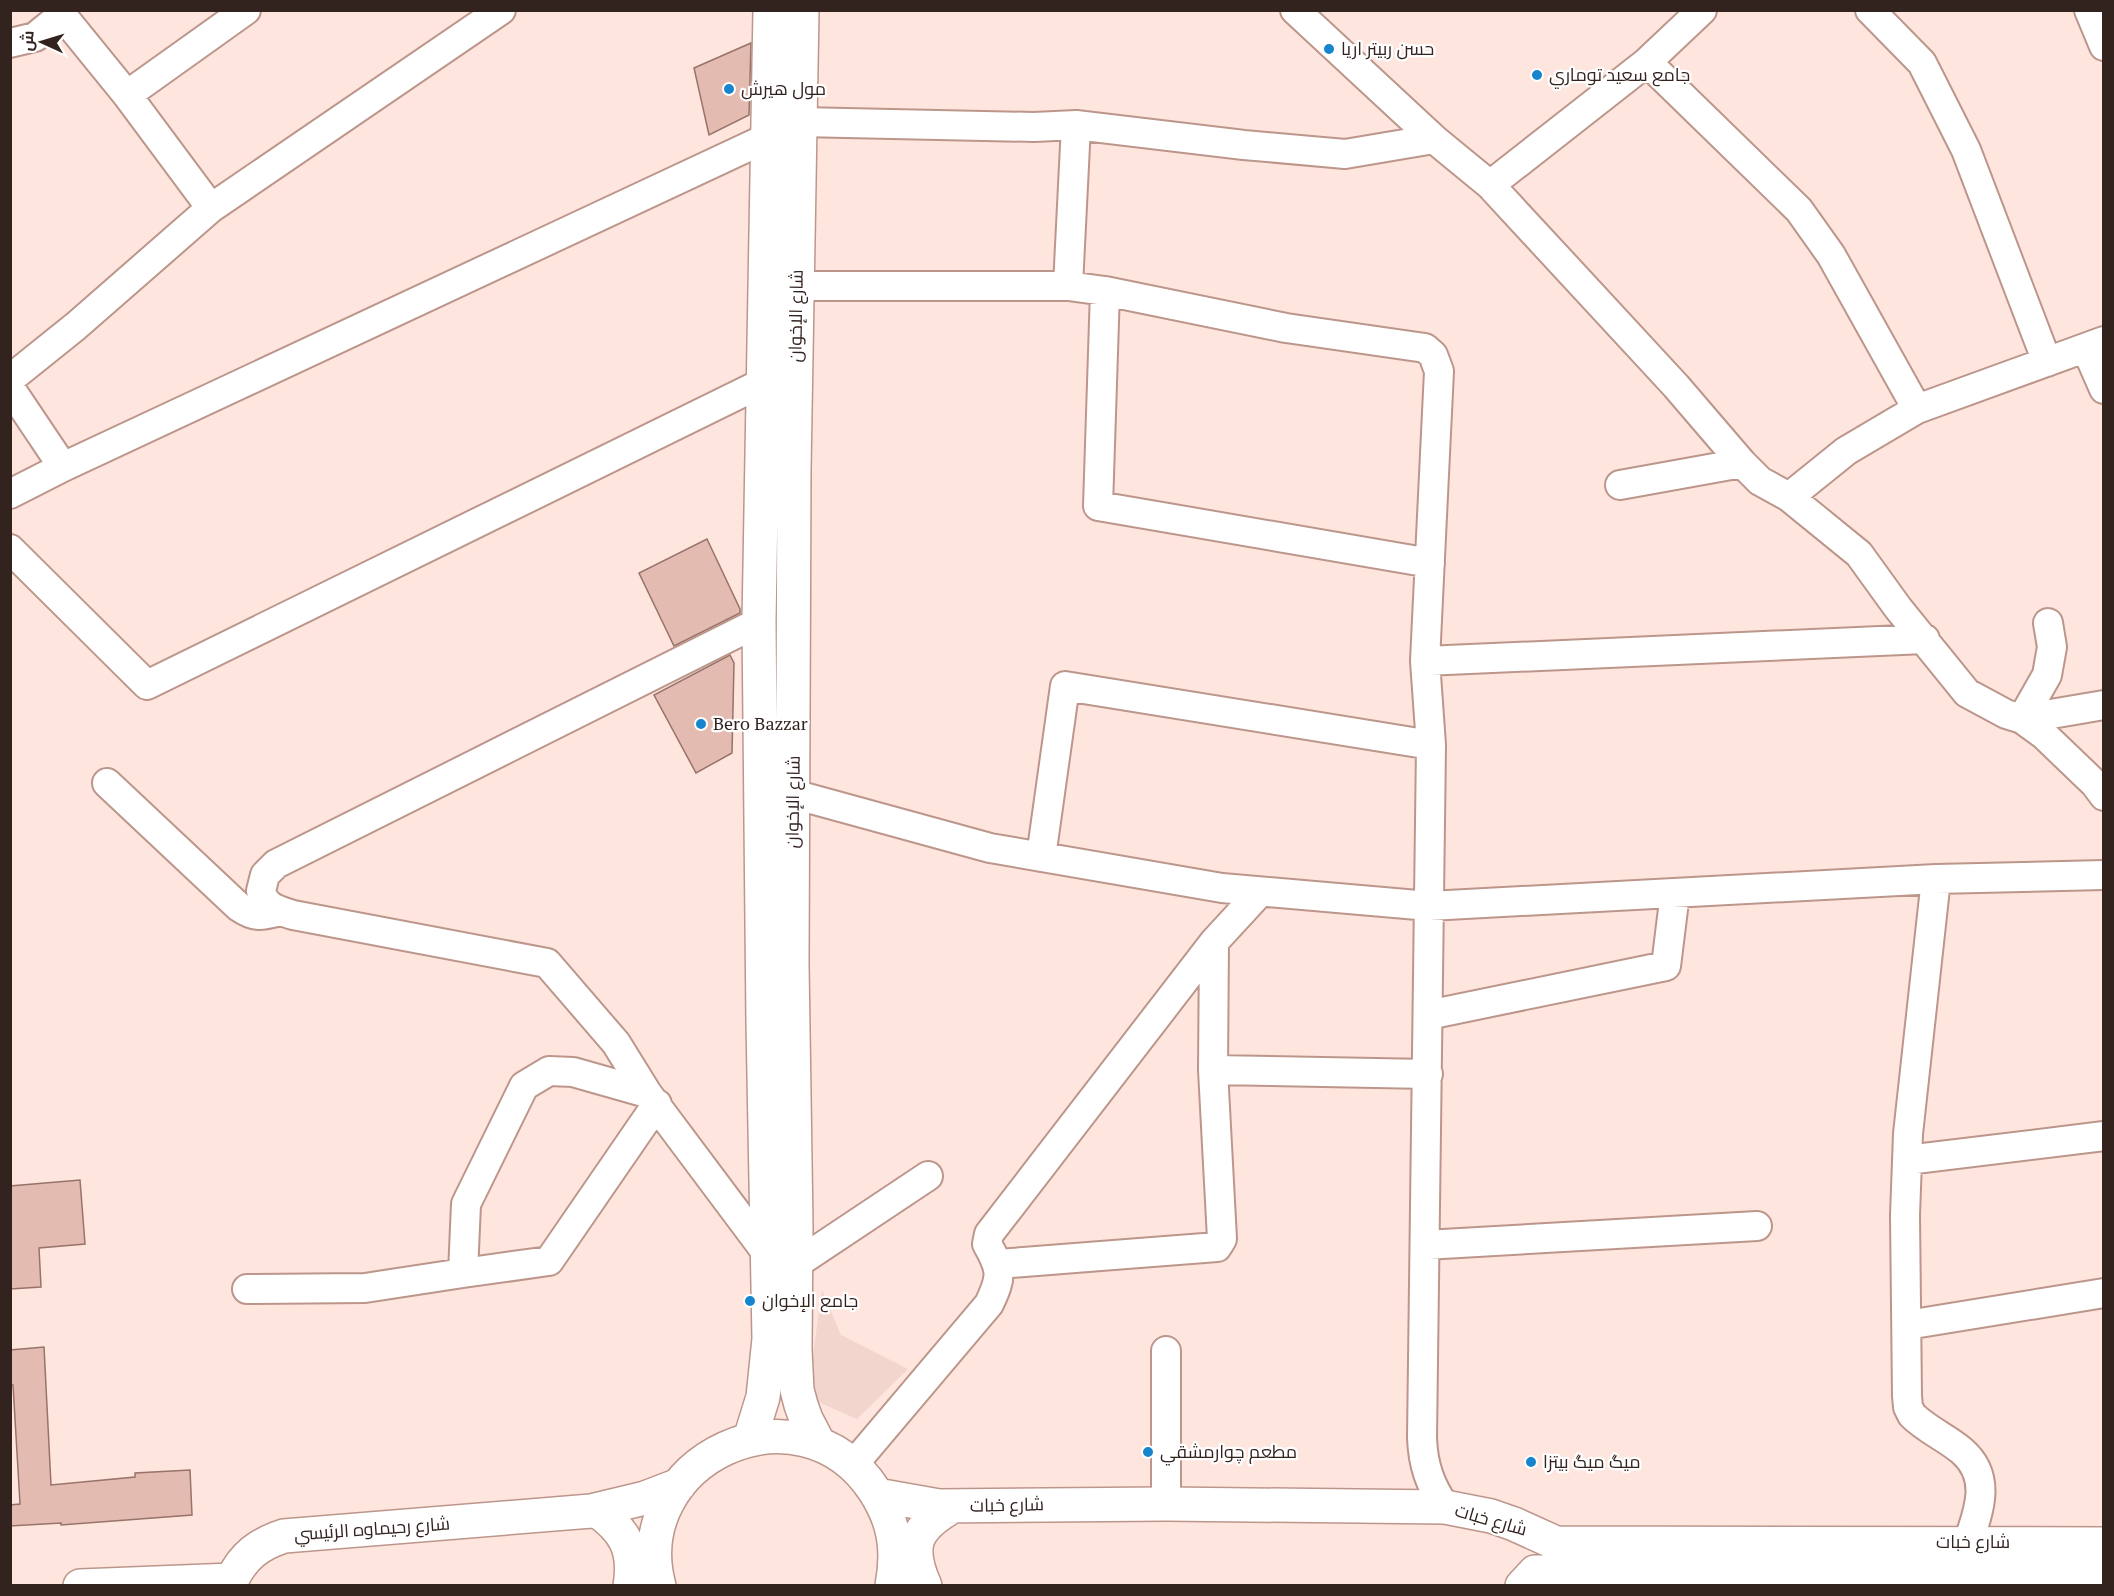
<svg xmlns="http://www.w3.org/2000/svg" width="2114" height="1596" viewBox="0 0 2114 1596" font-family="'PT Serif',Cairo,serif">
<style>
.built{fill:#f2d5cd}
.building{fill:#e3bbb0;stroke:#977369;stroke-width:1.5}
.lines{fill:none;stroke-linecap:round;stroke-linejoin:round}
.minor-casing{stroke:#bc968b;stroke-width:32}
.major-casing{stroke:#bc968b;stroke-width:36}
.minor{stroke:#fff;stroke-width:28}
.major{stroke:#fff;stroke-width:33}
.poi-dot{fill:#1784ce;stroke:#fff;stroke-width:2}
.labels{text-anchor:middle;stroke-width:4.5;stroke-linejoin:round;paint-order:stroke}
.poi-label{font-size:18px;fill:#32231f;stroke:#fff;text-anchor:start}
.street-label{font-size:18px;fill:#32231f;stroke:#fff}
</style>
<rect width="100%" height="100%" fill="#fee5de"/>
<!-- built -->
<path class="built" d="M 822,1290 L 841,1335 L 908,1369 L 857,1419 L 807,1397 Z"/>
<!-- building -->
<path class="building" d="M 751,43 L 749,115 L 709,135 L 694,68 Z
M 707,539 L 740,609 L 740,613 L 674,646 L 639,573 Z
M 730,655 L 734,663 L 732,753 L 696,773 L 654,695 Z
M 80,1180 L 85,1244 L 39,1248 L 41,1287 L 10,1289 L 10,1186 Z
M 44,1347 L 51,1485 L 135,1477 L 135,1473 L 190,1470 L 192,1515 L 61,1525 L 61,1523 L 10,1526 L 10,1505 L 20,1504 L 13,1385 L 10,1385 L 10,1350 Z"/>
<g class="lines">
<defs>
<path id="minor" d="M 61,10 L 62,15 L 127,95 L 211,208
M 1295,10 L 1434,139 L 1490,185 L 1676,386 L 1742,463 L 1760,481 L 1789,497 L 1859,554 L 1898,608 L 1967,693 L 2006,714 L 2022,719 L 2044,735 L 2095,784 L 2104,796
M 1870,10 L 1922,63 L 1966,150 L 2047,362
M 2089,10 L 2104,46
M 10,43 L 35,37 L 62,15
M 1647,62 L 1799,210 L 1831,255 L 1917,409
M 127,95 L 246,10
M 800,122 L 1034,127 L 1076,125 L 1244,145 L 1345,154 L 1434,139
M 1490,185 L 1647,62 L 1702,10
M 797,286 L 1068,286 L 1105,291 L 1286,328 L 1425,348 L 1433,355 L 1439,371 L 1425,661 L 1431,745 L 1422,1438 C 1423,1465 1430,1485 1445,1507
M 1068,286 L 1076,125
M 1105,291 L 1098,506 L 1430,563
M 2086,348 L 2104,389
M 10,379 L 76,326 L 211,208 L 501,10
M 10,388 L 63,467
M 1620,485 L 1742,463
M 10,494 L 63,467 L 767,138
M 1789,497 L 1846,451 L 1917,409 L 2104,341
M 10,549 L 147,685 L 762,383
M 759,622 L 276,864 L 265,875 L 261,891 C 265,908 278,910 293,915 L 547,963 L 616,1043 L 647,1093 L 769,1256
M 1425,661 L 1925,639
M 2022,719 L 2047,675 L 2052,647 L 2048,623
M 2022,719 L 2104,705
M 107,783 L 239,907 C 255,918 262,916 280,911
M 793,794 L 990,848 L 1222,888 L 1429,906 L 1936,879 L 2104,875
M 1041,857 L 1065,686 L 1431,745
M 1936,879 L 1908,1134 L 1905,1215 L 1907,1396 L 1908,1407 L 1912,1415 C 1927,1430 1947,1438 1962,1451 C 1992,1477 1979,1511 1968,1542
M 1428,1015 L 1666,966 L 1675,893
M 1213,1070 L 1428,1074
M 647,1093 L 573,1072 L 549,1071 L 524,1086 L 466,1204 L 463,1273 L 549,1261 L 657,1104
M 1907,1160 L 2104,1136
M 1425,1245 L 1757,1226
M 796,1264 L 928,1176
M 998,1264 L 1217,1247 L 1222,1239 L 1213,1070 L 1214,942
M 247,1289 L 365,1288 L 463,1273
M 1907,1325 L 2104,1293
M 853,1465 L 989,1304 C 1002,1277 1002,1270 987,1244 L 989,1234 L 1214,942 L 1260,892
M 1166,1504 L 1166,1351"/>
<path id="major" d="M 802,10 L 794,469 L 792,964 L 796,1226 L 795,1350 L 797,1390 L 801,1405 L 806,1419 L 819,1444
M 750,1439 L 763,1397 L 769,1339 L 763,1023 L 759,622 L 770,10
M 877,1495 L 939,1506 L 1166,1504 L 1445,1507 L 1491,1516 L 1514,1524 L 1556,1543 L 2104,1544
M 596,1510 C 625,1530 636,1550 630,1586
M 80,1586 L 232,1580 C 243,1556 259,1544 284,1536 L 591,1511 L 645,1498 L 679,1485
M 659,1586 C 625,1460 799,1377 874,1490 C 894,1521 899,1548 892,1586
M 925,1586 C 907,1545 915,1528 953,1506
M 1522,1586 L 1535,1572 L 2104,1572"/>
</defs>
<!-- minor casing -->
<use href="#minor" class="minor-casing"/>
<!-- major casing -->
<use href="#major" class="major-casing"/>
<!-- minor -->
<use href="#minor" class="minor"/>
<!-- major -->
<use href="#major" class="major"/>
</g>
<!-- markers -->
<g class="poi-dot">
<circle cx="1329" cy="49" r="6"/>
<circle cx="1537" cy="75" r="6"/>
<circle cx="729" cy="89" r="6"/>
<circle cx="701" cy="724" r="6"/>
<circle cx="750" cy="1301" r="6"/>
<circle cx="1148" cy="1452" r="6"/>
<circle cx="1531" cy="1462" r="6"/>
</g>
<g class="labels">
<!-- poi labels -->
<g class="poi-label">
<text x="1341" y="55">حسن ربيتر اريا</text>
<text x="1549" y="81">جامع سعيد توماري</text>
<text x="741" y="95">مول هيرش</text>
<text x="713" y="730">Bero Bazzar</text>
<text x="762" y="1307">جامع الإخوان</text>
<text x="1160" y="1458">مطعم چوارمشقي</text>
<text x="1543" y="1468">ميگ ميگ بيتزا</text>
</g>
<!-- street labels -->
<g class="street-label">
<text transform="translate(796 316) rotate(-89)" y="6">شارع الإخوان</text>
<text transform="translate(793 802) rotate(-89)" y="6">شارع الإخوان</text>
<text transform="translate(1007 1505) rotate(-1)" y="6">شارع خبات</text>
<text transform="translate(1491 1520) rotate(16)" y="6">شارع خبات</text>
<text transform="translate(372 1529) rotate(-4)" y="6">شارع رحيماوه الرئيسي</text>
<text x="1973" y="1548">شارع خبات</text>
</g>
</g>
<!-- border -->
<rect width="2114" height="1596" fill="none" stroke="#32231f" stroke-width="24"/>
<!-- north arrow -->
<g transform="translate(42 42) rotate(274)" stroke="#ffffff" stroke-width="4.5" paint-order="stroke">
<path d="M0-4.5L10 22L0 15L-10 22Z" fill="#32231f"/>
<text y="-9" font-size="16" font-weight="bold" text-anchor="middle" fill="#32231f">ش</text>
</g>
</svg>
